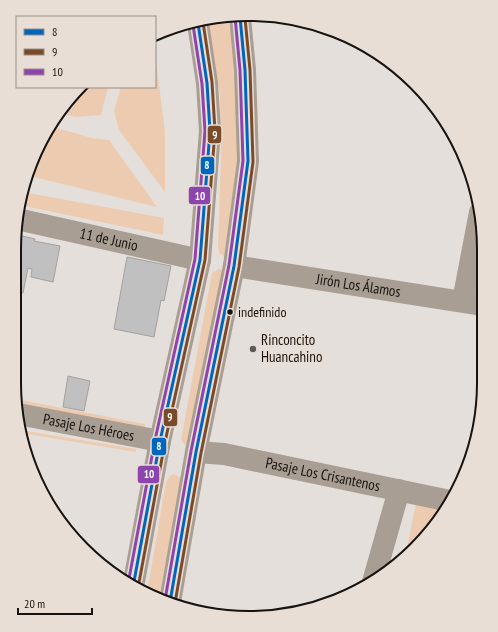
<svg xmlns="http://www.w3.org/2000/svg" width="498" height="632" viewBox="0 0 498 632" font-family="'PT Sans Narrow',sans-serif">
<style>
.green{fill:#eccbb0}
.building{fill:#c0c0c0;stroke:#a3a1a1}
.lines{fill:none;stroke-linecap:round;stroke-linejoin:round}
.minor{stroke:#a99e94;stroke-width:22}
.tertiary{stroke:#a99e94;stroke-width:22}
.bus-1-casing{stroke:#e9ded5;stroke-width:6}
.bus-2-casing{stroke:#e9ded5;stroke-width:6}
.bus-3-casing{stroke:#e9ded5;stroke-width:6}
.bus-1{stroke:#0065bd;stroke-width:3}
.bus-2{stroke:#7a4b2a;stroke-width:3}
.bus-3{stroke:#8e44ad;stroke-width:3}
.bus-dot{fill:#171310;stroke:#e9ded5;stroke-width:1.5}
.poi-dot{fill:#5f5a57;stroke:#e9ded5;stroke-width:1.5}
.labels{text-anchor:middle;stroke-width:4;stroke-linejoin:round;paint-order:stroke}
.bus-label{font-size:14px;fill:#171310;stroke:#e9ded5;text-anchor:start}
.street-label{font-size:15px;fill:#171310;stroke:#e9ded5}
.poi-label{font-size:15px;fill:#171310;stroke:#e9ded5;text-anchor:start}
.rim{fill:none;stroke:#171310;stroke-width:2}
.line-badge{stroke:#e9ded5;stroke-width:1.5}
.badge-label{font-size:11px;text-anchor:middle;font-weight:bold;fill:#fff}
</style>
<rect width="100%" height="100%" fill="#e4dfda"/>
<!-- green -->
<path class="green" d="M 219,16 L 228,17 L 240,99 L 242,182 L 227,258 L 219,253 L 218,246 L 221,157 L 220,96 L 208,20 Z
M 155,53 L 165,132 L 165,192 L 119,130 L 114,111 L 121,87 L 155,87 Z
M 81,87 L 108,87 L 101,115 L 77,117 L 61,114 L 72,94 Z
M 53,127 L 92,138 L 109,140 L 157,207 L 26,175 Z
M 23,192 L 164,218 L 163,235 L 20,205 Z
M 219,269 L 223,270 L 190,446 L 186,446 L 181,440 L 212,273 Z
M 16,399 L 145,424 L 144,432 L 17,408 Z
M 20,430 L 136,449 L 136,452 L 21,433 Z
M 174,474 L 181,478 L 160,598 L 147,593 L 166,482 L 171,475 Z
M 416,503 L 446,509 L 444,514 L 405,559 Z"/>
<!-- building -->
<path class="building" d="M 14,234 L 35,239 L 34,241 L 60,246 L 53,282 L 31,277 L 32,269 L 28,268 L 23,293 L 14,292 Z
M 127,257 L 171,266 L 164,301 L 161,300 L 154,337 L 114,329 Z
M 68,376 L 90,381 L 84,411 L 63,407 Z"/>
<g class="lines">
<!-- minor -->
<g class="minor">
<path id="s1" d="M 17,219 L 200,260"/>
<path id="s2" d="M 234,266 L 482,305"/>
<path d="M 463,301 L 480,212"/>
<path id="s3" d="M 18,414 L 160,441"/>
<path id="s4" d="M 196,452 L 224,454 L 450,501"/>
<path d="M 373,582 L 399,490"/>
</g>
<!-- tertiary -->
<path class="tertiary" d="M 133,587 L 160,441 L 200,260 L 210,131 L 207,83 L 198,23
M 170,602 L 196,452 L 234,266 L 248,161 L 245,70 L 240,17"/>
<defs>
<path id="bus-1" d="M 133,587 L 160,441 L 200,260 L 210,131 L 207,83 L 198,23
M 170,602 L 196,452 L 234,266 L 248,161 L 245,70 L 240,17"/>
<path id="bus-2" d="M 138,588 L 165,442 L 205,260 L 215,131 L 212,82 L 203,22
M 175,603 L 201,453 L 239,267 L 253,162 L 250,70 L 245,18"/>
<path id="bus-3" d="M 128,584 L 155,440 L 195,259 L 205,131 L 202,84 L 193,25
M 165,600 L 191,451 L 229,265 L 243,161 L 240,70 L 235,17"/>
</defs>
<!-- bus-1 casing -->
<use href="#bus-1" class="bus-1-casing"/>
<!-- bus-2 casing -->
<use href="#bus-2" class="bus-2-casing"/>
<!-- bus-3 casing -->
<use href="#bus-3" class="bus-3-casing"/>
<!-- bus-1 -->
<use href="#bus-1" class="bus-1"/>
<!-- bus-2 -->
<use href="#bus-2" class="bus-2"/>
<!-- bus-3 -->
<use href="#bus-3" class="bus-3"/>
</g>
<!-- markers -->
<circle class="bus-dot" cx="230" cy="312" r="3.5"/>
<circle class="poi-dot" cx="253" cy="349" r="4"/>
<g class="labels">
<!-- bus labels -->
<g class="bus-label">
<text x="238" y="317">indefinido</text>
</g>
<!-- street labels -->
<g class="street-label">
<text dy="5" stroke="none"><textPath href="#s1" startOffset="94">11 de Junio</textPath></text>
<text dy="5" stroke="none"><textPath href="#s2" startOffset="126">Jirón Los Álamos</textPath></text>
<text dy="5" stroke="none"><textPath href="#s3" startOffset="72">Pasaje Los Héroes</textPath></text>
<text dy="5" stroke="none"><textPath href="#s4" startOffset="129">Pasaje Los Crisantenos</textPath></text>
</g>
<!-- poi labels -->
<g class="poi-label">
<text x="261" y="345">Rinconcito<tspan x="261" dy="17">Huancahino</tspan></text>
</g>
</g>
<!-- crop -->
<path d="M0 0H498V632H0ZM249 21H249A228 228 0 0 1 477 249V383A228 228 0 0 1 249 611H249A228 228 0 0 1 21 383V249A228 228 0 0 1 249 21Z" fill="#e9ded5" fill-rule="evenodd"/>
<path class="rim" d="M249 21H249A228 228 0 0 1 477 249V383A228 228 0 0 1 249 611H249A228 228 0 0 1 21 383V249A228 228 0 0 1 249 21Z"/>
<g class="line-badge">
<rect x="207" y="125" width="15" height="19" rx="4" fill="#7a4b2a"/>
<rect x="200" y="156" width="15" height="19" rx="4" fill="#0065bd"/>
<rect x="188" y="186" width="23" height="19" rx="4" fill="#8e44ad"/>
<rect x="163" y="408" width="15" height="19" rx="4" fill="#7a4b2a"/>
<rect x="151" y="437" width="16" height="19" rx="4" fill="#0065bd"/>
<rect x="137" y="465" width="23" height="19" rx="4" fill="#8e44ad"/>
</g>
<g class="badge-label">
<text x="215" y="139">9</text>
<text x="207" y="169">8</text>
<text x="200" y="200">10</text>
<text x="170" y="421">9</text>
<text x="159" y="450">8</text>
<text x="149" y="478">10</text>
</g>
<!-- legend -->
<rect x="16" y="16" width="140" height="72" fill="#e9ded5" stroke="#958d86"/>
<rect x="24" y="29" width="20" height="6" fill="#0065bd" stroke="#958d86"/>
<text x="52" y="36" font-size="12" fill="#171310">8</text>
<rect x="24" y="49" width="20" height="6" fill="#7a4b2a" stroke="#958d86"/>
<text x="52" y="56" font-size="12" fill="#171310">9</text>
<rect x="24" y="69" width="20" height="6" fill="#8e44ad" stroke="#958d86"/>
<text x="52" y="76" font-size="12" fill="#171310">10</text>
<!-- scale -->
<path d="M18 608v6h74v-6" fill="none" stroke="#171310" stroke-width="2"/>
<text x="24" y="608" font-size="12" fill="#171310" stroke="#e9ded5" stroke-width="3" paint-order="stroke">20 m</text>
</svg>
